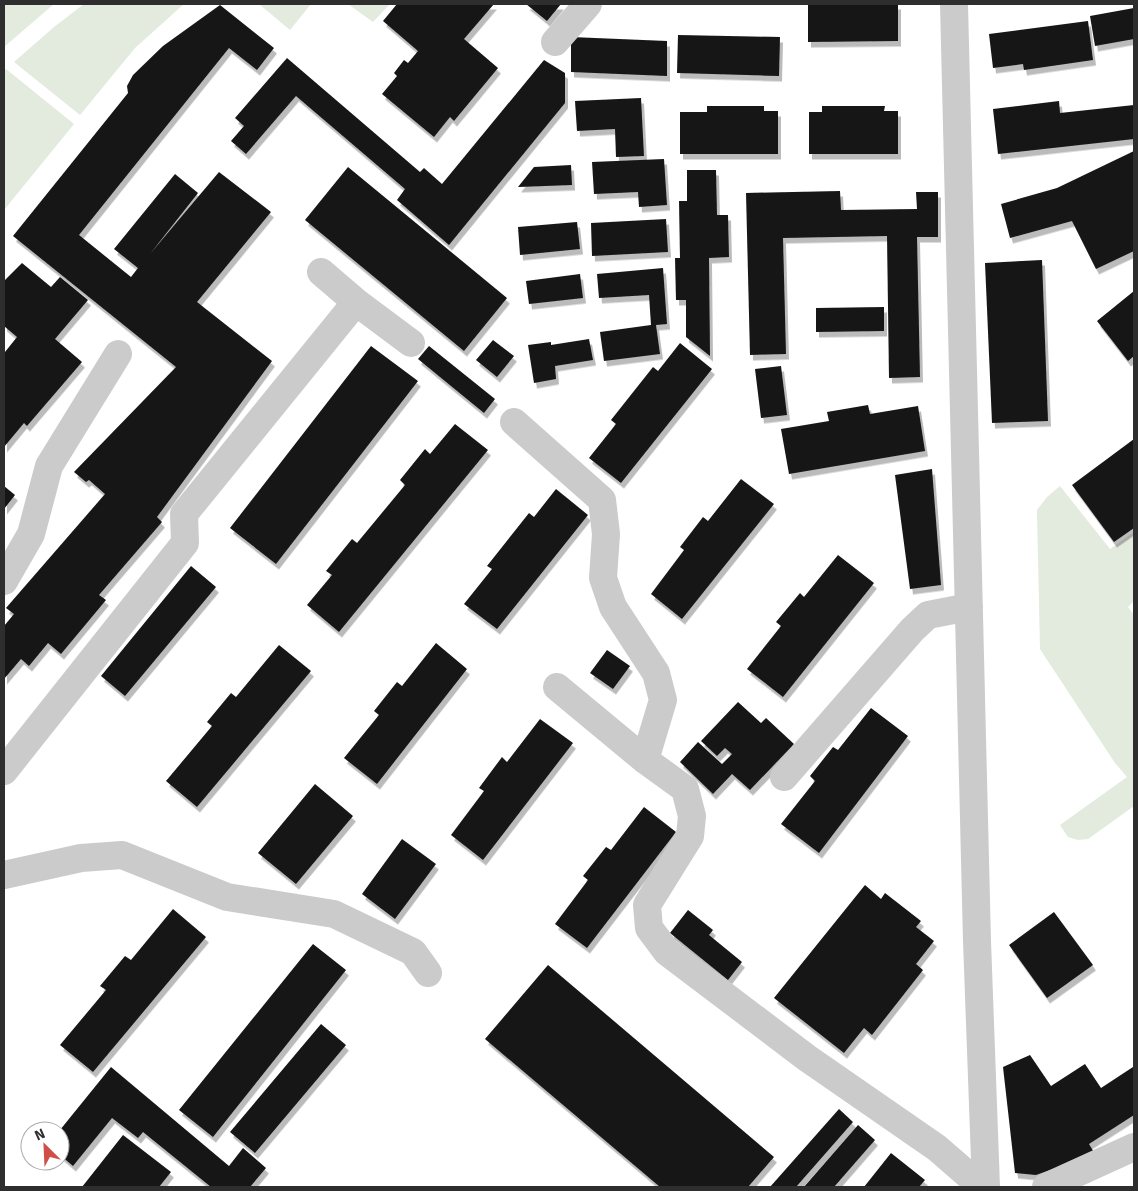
<svg xmlns="http://www.w3.org/2000/svg" width="1138" height="1191" viewBox="0 0 1138 1191" font-family="Signika,sans-serif">
<style>
.green{fill:#e3eade}
.building{fill:#151515;filter:url(#shadow)}
.lines{fill:none;stroke-linecap:round;stroke-linejoin:round}
.street{stroke:#cbcbcb;stroke-width:28}
</style>
<defs>
<filter id="shadow"><feDropShadow dx="3" dy="5.5" stdDeviation="0" flood-color="#0004"/></filter>
</defs>
<rect width="100%" height="100%" fill="#fff"/>
<!-- green -->
<path class="green" d="M 4,4 L 54,4 L 4,47 Z
M 84,4 L 184,4 L 135,48 L 80,115 L 14,62 L 54,27 Z
M 259,4 L 311,4 L 290,30 Z
M 348,4 L 390,4 L 373,22 Z
M 6,69 L 74,124 L 4,210 L 4,71 Z
M 1060,486 L 1110,549 L 1134,532 L 1134,601 L 1128,607 L 1134,615 L 1134,806 L 1088,839 L 1078,840 L 1068,837 L 1060,825 L 1127,777 L 1115,763 L 1040,649 L 1037,510 L 1047,497 Z"/>
<!-- building -->
<path class="building" d="M 397,4 L 494,4 L 464,39 L 498,68 L 454,121 L 450,117 L 434,137 L 382,94 L 397,76 L 394,73 L 404,60 L 408,63 L 418,51 L 383,21 Z
M 526,4 L 561,4 L 547,21 Z
M 808,4 L 898,4 L 898,41 L 808,42 Z
M 220,5 L 274,48 L 257,70 L 229,48 L 79,235 L 131,277 L 138,268 L 114,249 L 175,174 L 198,193 L 150,254 L 219,172 L 271,212 L 197,302 L 272,361 L 157,517 L 162,522 L 99,595 L 106,600 L 61,654 L 48,643 L 29,666 L 21,659 L 4,679 L 4,626 L 14,614 L 6,608 L 105,494 L 89,480 L 86,482 L 74,472 L 176,367 L 13,236 L 128,93 L 127,86 L 133,75 L 163,46 Z
M 1134,8 L 1134,39 L 1095,46 L 1090,16 Z
M 1088,21 L 1093,60 L 1024,70 L 1023,64 L 993,68 L 989,34 Z
M 678,35 L 780,37 L 779,76 L 677,73 Z
M 571,37 L 667,41 L 667,76 L 571,72 Z
M 287,58 L 420,172 L 424,168 L 442,184 L 544,60 L 565,73 L 565,103 L 449,245 L 397,200 L 405,189 L 296,96 L 246,154 L 231,141 L 244,126 L 235,118 Z
M 641,98 L 644,156 L 616,157 L 615,129 L 577,131 L 575,101 Z
M 1059,101 L 1060,113 L 1134,105 L 1134,139 L 998,154 L 993,109 Z
M 707,106 L 764,106 L 764,111 L 778,111 L 778,154 L 680,154 L 680,112 L 707,112 Z
M 822,106 L 885,106 L 884,111 L 898,111 L 898,154 L 809,154 L 809,112 L 822,112 Z
M 1134,151 L 1134,251 L 1096,269 L 1072,221 L 1010,238 L 1001,204 L 1057,188 Z
M 664,159 L 667,205 L 639,207 L 638,192 L 594,194 L 592,162 Z
M 571,165 L 572,185 L 518,187 L 534,167 Z
M 348,167 L 507,298 L 464,351 L 305,220 Z
M 687,170 L 716,170 L 717,215 L 728,215 L 729,257 L 709,258 L 710,356 L 686,337 L 686,300 L 676,300 L 675,258 L 680,258 L 679,201 L 687,201 Z
M 840,191 L 841,210 L 917,209 L 916,192 L 938,192 L 938,237 L 917,237 L 920,377 L 889,378 L 887,236 L 783,238 L 786,354 L 750,355 L 746,193 Z
M 666,219 L 668,252 L 592,256 L 591,223 Z
M 577,222 L 580,249 L 520,255 L 518,227 Z
M 1042,260 L 1048,421 L 992,423 L 985,263 Z
M 22,263 L 51,287 L 60,277 L 88,300 L 55,339 L 82,362 L 27,426 L 24,423 L 4,447 L 4,350 L 5,352 L 17,337 L 4,326 L 4,281 Z
M 663,268 L 667,324 L 656,325 L 660,354 L 604,361 L 600,332 L 651,325 L 649,295 L 599,298 L 597,274 Z
M 580,274 L 583,298 L 529,304 L 526,281 Z
M 1134,291 L 1134,356 L 1128,361 L 1097,321 Z
M 884,307 L 884,331 L 816,332 L 816,308 Z
M 589,339 L 593,360 L 555,366 L 556,379 L 534,383 L 528,345 L 551,342 L 551,345 Z
M 493,340 L 514,356 L 497,377 L 476,360 Z
M 680,343 L 712,369 L 621,483 L 589,458 L 616,424 L 611,420 L 653,367 L 658,371 Z
M 371,346 L 418,381 L 276,564 L 230,528 Z
M 429,346 L 495,399 L 484,413 L 418,359 Z
M 781,366 L 787,415 L 761,418 L 755,369 Z
M 868,405 L 870,414 L 918,406 L 925,451 L 789,474 L 781,429 L 829,421 L 827,412 Z
M 455,424 L 488,450 L 339,632 L 307,605 L 332,575 L 326,571 L 352,539 L 357,543 L 405,485 L 400,480 L 425,449 L 430,454 Z
M 1134,439 L 1134,528 L 1114,542 L 1072,485 Z
M 932,469 L 941,585 L 910,589 L 895,475 Z
M 741,479 L 774,504 L 682,619 L 651,594 L 684,550 L 680,547 L 703,517 L 708,521 Z
M 4,486 L 15,495 L 4,509 Z
M 556,489 L 588,515 L 497,629 L 464,604 L 492,569 L 487,566 L 529,513 L 534,517 Z
M 838,555 L 874,583 L 783,697 L 747,669 L 781,626 L 776,622 L 800,593 L 804,597 Z
M 191,566 L 216,587 L 125,696 L 101,676 Z
M 436,643 L 467,669 L 377,784 L 344,758 L 379,715 L 374,711 L 397,682 L 402,686 Z
M 279,645 L 311,671 L 197,807 L 166,781 L 212,726 L 207,722 L 231,693 L 236,697 Z
M 607,650 L 630,666 L 613,689 L 590,673 Z
M 738,702 L 761,723 L 766,718 L 794,744 L 750,790 L 732,774 L 713,794 L 680,762 L 698,742 L 722,764 L 732,754 L 725,748 L 717,756 L 701,741 Z
M 871,708 L 908,736 L 819,853 L 781,824 L 815,781 L 810,776 L 833,747 L 838,750 Z
M 540,719 L 573,743 L 483,860 L 451,835 L 484,791 L 479,788 L 502,757 L 507,762 Z
M 315,784 L 353,816 L 296,884 L 258,853 Z
M 644,807 L 676,832 L 587,948 L 555,924 L 588,880 L 583,876 L 606,847 L 611,850 Z
M 402,839 L 436,864 L 395,919 L 362,894 Z
M 865,885 L 881,899 L 885,893 L 921,921 L 916,927 L 934,941 L 916,964 L 923,970 L 872,1035 L 864,1028 L 844,1053 L 774,998 Z
M 173,909 L 206,937 L 93,1072 L 60,1045 L 106,990 L 100,986 L 125,956 L 131,960 Z
M 688,910 L 713,930 L 709,935 L 742,962 L 728,980 L 670,933 Z
M 1054,912 L 1093,965 L 1047,998 L 1009,945 Z
M 313,944 L 346,970 L 213,1137 L 179,1110 Z
M 548,965 L 774,1157 L 748,1187 L 660,1187 L 485,1039 Z
M 321,1024 L 346,1045 L 255,1153 L 230,1132 Z
M 1030,1055 L 1051,1086 L 1085,1064 L 1101,1088 L 1133,1067 L 1134,1070 L 1134,1115 L 1089,1144 L 1095,1154 L 1036,1175 L 1015,1173 L 1003,1067 Z
M 111,1067 L 229,1166 L 243,1148 L 266,1168 L 250,1187 L 211,1187 L 143,1132 L 138,1138 L 112,1118 L 73,1166 L 60,1155 L 60,1130 Z
M 839,1109 L 853,1122 L 796,1187 L 770,1187 Z
M 858,1125 L 875,1140 L 834,1187 L 804,1187 Z
M 123,1135 L 171,1172 L 159,1187 L 82,1187 Z
M 891,1153 L 925,1180 L 919,1187 L 864,1187 Z"/>
<g class="lines">
<!-- street -->
<path class="street" d="M 954,4 L 977,941 L 986,1187
M 555,42 L 588,4
M 321,272 L 356,302 L 411,343
M 514,422 L 602,500 L 606,534 L 603,578 L 613,607 L 656,673 L 663,700 L 645,760
M 4,581 L 31,534 L 49,466 L 118,354
M 557,687 L 645,760 L 685,789 L 692,816 L 690,836 L 647,905 L 649,928 L 667,952 L 807,1058 L 937,1148 L 982,1187
M 4,771 L 185,543 L 184,514 L 356,302
M 784,777 L 912,630 L 928,615 L 969,607
M 4,875 L 81,858 L 122,855 L 227,897 L 334,914 L 413,952 L 428,973
M 1046,1187 L 1134,1147"/>
</g>
<!-- border -->
<rect width="1138" height="1191" fill="none" stroke="#2e2e2e" stroke-width="10"/>
<!-- north arrow -->
<g transform="translate(45 1146) rotate(336)"><circle r="24" fill="#ffffff" stroke="#ababab"/>
<path d="M0-4L9 19L0 12L-9 19Z" fill="#cf4e46"/>
<text y="-8" font-size="14" font-weight="bold" text-anchor="middle" fill="#2e2e2e">N</text>
</g>
</svg>
